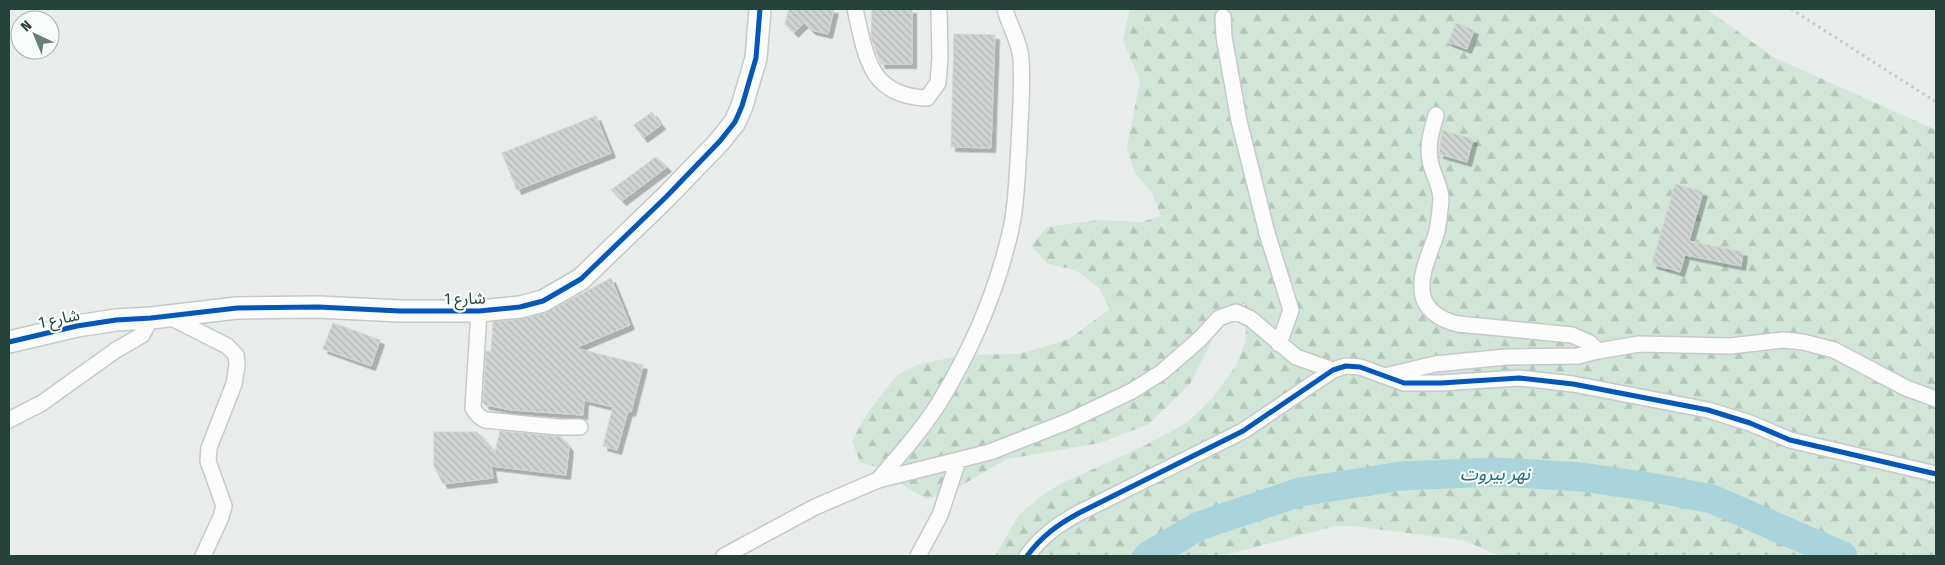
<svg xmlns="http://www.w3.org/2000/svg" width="1945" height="565" viewBox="0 0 1945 565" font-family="'Fira Sans Condensed','Noto Sans Arabic',sans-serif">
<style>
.forest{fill:url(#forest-firs)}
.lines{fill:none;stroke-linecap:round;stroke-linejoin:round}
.river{stroke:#a9d4db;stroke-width:29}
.building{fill:url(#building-back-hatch);stroke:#d1d6d4;filter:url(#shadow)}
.street-casing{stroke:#c5cac8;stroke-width:18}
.secondary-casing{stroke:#c3cbc8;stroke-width:24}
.path{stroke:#c3ccca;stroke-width:3;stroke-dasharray:2.5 4;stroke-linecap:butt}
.street{stroke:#fcfcfc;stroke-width:15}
.secondary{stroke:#fcfcfc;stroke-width:21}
.cycleway-casing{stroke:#f7fbf9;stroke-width:8}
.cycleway{stroke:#0057b8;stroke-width:5}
.labels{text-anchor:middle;stroke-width:4.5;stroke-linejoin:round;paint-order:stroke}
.street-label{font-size:16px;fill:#24423a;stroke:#f7fbf9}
.water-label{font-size:18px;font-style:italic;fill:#1c6f80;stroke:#f7fbf9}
</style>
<defs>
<pattern id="forest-firs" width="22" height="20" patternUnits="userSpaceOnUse" patternTransform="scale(1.25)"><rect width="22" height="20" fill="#d1e6d8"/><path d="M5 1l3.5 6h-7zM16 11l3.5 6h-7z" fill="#b3c6ba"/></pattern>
<pattern id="building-back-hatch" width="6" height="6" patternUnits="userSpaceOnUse" patternTransform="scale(1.25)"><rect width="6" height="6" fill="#cfd4d2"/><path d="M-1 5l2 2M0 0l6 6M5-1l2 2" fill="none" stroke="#b2b7b5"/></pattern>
<filter id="shadow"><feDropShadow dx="4.5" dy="4.5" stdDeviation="0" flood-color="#0004"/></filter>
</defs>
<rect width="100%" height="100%" fill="#e8edeb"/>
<!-- forest -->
<path class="forest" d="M 1130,9 L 1707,9 L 1773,57 L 1936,130 L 1936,556 L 1499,556 L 1463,540 L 1352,526 L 1336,526 L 1221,556 L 995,556 L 1018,516 L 1040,497 L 1060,484 L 1142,447 L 1188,422 L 1214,396 L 1237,364 L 1246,340 L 1245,303 L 1220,317 L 1212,341 L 1190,384 L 1149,424 L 1100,443 L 1007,459 L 950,492 L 927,499 L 906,487 L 882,469 L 860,462 L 852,441 L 866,415 L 897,375 L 919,364 L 964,355 L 1017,354 L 1040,348 L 1069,339 L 1110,309 L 1099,288 L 1076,270 L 1048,264 L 1031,246 L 1047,227 L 1098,220 L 1141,222 L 1161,216 L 1152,193 L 1134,172 L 1127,147 L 1140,81 L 1123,40 Z"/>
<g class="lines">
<!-- river -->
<path class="river" d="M 1148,556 L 1199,526 L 1300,492 L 1401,476 L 1497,472 L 1582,477 L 1650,487 L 1712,499 L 1843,556"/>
</g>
<!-- building -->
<path class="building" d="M 789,9 L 834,9 L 828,34 L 811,30 L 804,23 L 794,33 L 785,24 Z
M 872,9 L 912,9 L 912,64 L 881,64 L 871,38 Z
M 1456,23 L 1474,30 L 1467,49 L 1448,42 Z
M 954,34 L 995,35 L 991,148 L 951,147 Z
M 652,112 L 661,125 L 643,138 L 634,125 Z
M 596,116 L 611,153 L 517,190 L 502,153 Z
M 1442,130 L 1473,139 L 1467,162 L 1439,154 Z
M 656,157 L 667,167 L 622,201 L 611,190 Z
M 1675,184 L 1703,192 L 1689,241 L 1743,252 L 1741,266 L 1685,255 L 1680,272 L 1652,264 Z
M 611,278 L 630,325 L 575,348 L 643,365 L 631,412 L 628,411 L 617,450 L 603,446 L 613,407 L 584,400 L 583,415 L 512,410 L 485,405 L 483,402 L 486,351 L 491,352 L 493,322 L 521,319 L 546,313 Z
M 333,323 L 380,340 L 371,366 L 323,349 Z
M 500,431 L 561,437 L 569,447 L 566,475 L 491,466 L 493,478 L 443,484 L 434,466 L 434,432 L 477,432 L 495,452 Z"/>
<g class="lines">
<defs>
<path id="street" d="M 855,9 C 866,55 868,96 927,98 L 938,83 L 940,58 L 939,9
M 1223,17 L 1224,37 L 1239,121 L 1267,233 L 1291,310 L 1279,344
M 1436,115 C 1432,130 1427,144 1430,160 C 1432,174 1441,185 1441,200 C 1440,210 1439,221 1437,231 C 1432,250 1420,270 1422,290 C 1423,310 1441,320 1458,324 L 1572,335 L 1590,343 L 1598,351
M 479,311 L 473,408 C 476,414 479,417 485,420 L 558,427 L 580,427
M 168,316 L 227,346 L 236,355 L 237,365 L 234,384 L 209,448 L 208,461 L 224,506 L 221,517 L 203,556
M 1385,376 L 1435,364 L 1506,357 L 1578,356 L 1598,351 L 1639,344 L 1730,346 L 1783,340 L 1803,342 L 1834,350 L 1906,388 L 1936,399
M 9,420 L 42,403 L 116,350 L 142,335 L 151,318
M 878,480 C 899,456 921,431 939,403 C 972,349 997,291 1011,229 C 1017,202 1017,173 1019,146 C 1020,117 1023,87 1021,59 C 1020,41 1009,26 1005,9
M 724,556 L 815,507 L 878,480 L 990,452 L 1069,421 L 1132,391 L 1162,372 L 1201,338 L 1219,318 L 1236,312 L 1251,319 L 1296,357 L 1333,370
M 918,556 L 940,515 L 958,461
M 1027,556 C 1042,536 1057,525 1079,513 L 1243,431 L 1333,370 L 1346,366 L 1360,367 L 1404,383 L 1441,383 L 1519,378 L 1573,384 L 1708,410 L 1750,423 L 1790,440 L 1936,474"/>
<path id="secondary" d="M 9,342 L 77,326 L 116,320 L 151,318 L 237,308 L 318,307 L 400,311 L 479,311 L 520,307 L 543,301 L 581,279 L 666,197 L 720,141 L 735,122 L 742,106 L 756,58 L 760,9"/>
</defs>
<!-- street casing -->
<use href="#street" class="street-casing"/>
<!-- secondary casing -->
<use href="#secondary" class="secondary-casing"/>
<!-- path -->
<path class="path" d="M 1791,9 L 1936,102"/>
<!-- street -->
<use href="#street" class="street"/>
<!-- secondary -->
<use href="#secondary" class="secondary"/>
<defs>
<path id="cycleway" d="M 9,342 L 77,326 L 116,320 L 151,318 L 237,308 L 318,307 L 400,311 L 479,311 L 520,307 L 543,301 L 581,279 L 666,197 L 720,141 L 735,122 L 742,106 L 756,58 L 760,9
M 1027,556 C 1042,536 1057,525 1079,513 L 1243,431 L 1333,370 L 1346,366 L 1360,367 L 1404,383 L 1441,383 L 1519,378 L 1573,384 L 1708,410 L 1750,423 L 1790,440 L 1936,474"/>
</defs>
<!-- cycleway casing -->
<use href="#cycleway" class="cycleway-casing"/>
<!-- cycleway -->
<use href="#cycleway" class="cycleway"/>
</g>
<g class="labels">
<!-- street labels -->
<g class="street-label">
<text transform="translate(465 298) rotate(-1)" y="6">شارع 1</text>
<text transform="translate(59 318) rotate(-12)" y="6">شارع 1</text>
</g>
<!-- water labels -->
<g class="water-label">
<text x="1495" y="480">نهر بيروت</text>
</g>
</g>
<!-- border -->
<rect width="1945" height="565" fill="none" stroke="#24423a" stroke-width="20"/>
<!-- north arrow -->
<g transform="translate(35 35) rotate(316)"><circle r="24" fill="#f7fbf9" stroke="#a3b1ad"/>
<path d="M0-4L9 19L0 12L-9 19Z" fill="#697e78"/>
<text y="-8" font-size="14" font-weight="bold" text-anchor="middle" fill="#24423a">N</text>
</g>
</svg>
